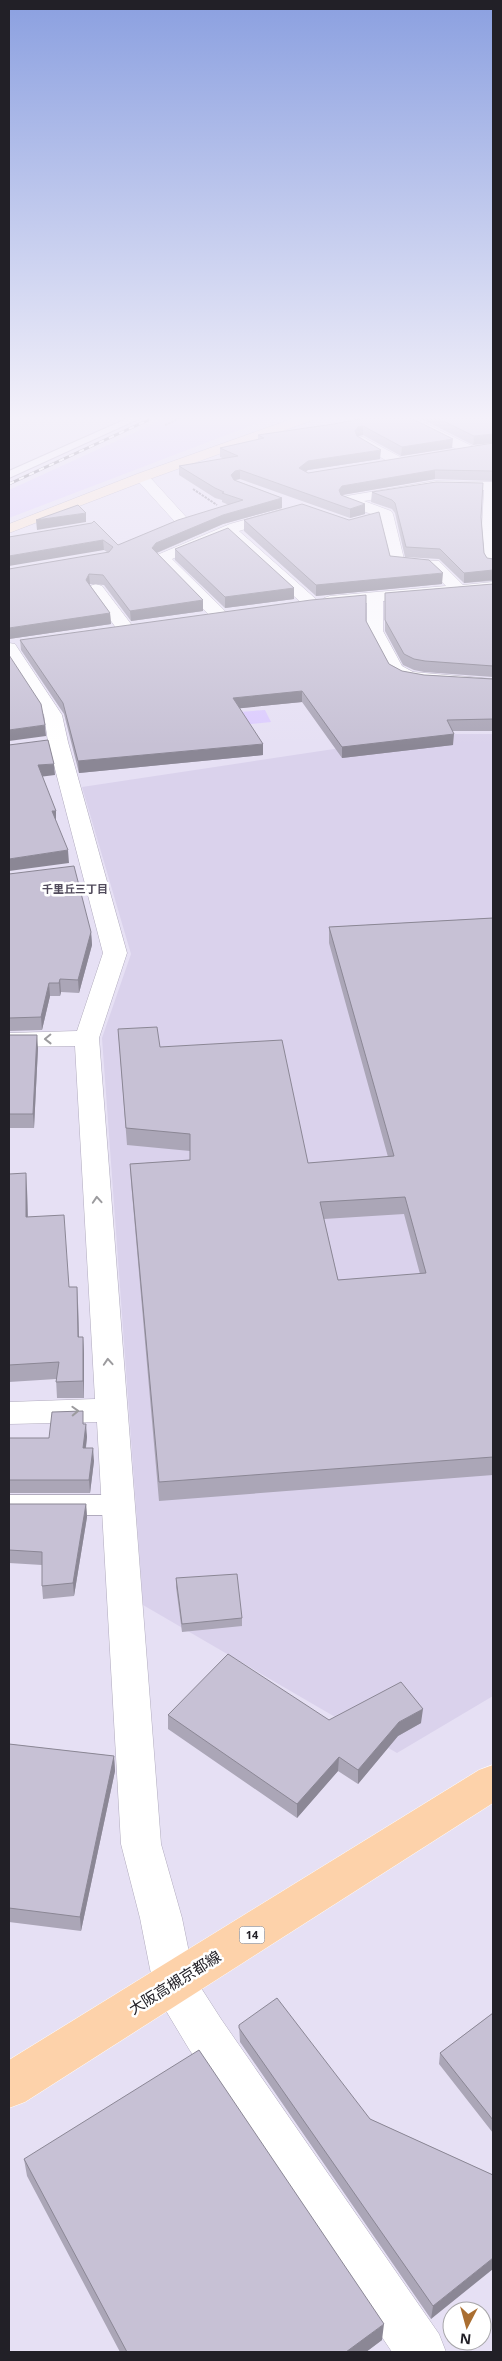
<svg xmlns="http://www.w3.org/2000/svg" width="502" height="2361" viewBox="0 0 502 2361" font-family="'Noto Sans','Noto Sans JP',sans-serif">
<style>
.built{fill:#dad2ec}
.green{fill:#dcccfe}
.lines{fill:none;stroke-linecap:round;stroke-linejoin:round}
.lane-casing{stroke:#b1abbe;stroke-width:2}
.street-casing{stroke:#b1abbe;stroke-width:1}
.secondary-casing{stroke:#b1abbe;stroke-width:1}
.primary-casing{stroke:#fff;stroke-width:1}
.path{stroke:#8e8a98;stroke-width:2;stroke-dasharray:2.5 1;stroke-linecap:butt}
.lane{fill:#fff;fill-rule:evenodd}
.street{fill:#fff;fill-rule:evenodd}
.secondary{fill:#fee8d4;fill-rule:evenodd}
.primary{fill:#fdd2aa;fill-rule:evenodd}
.rail-casing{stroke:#5e5b66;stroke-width:3}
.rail{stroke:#fff;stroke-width:2;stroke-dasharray:5.5;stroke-linecap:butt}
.wall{fill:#aba6b7;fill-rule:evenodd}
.shaded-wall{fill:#8b8795}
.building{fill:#c7c1d5;stroke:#8b8795;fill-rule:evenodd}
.oneway{stroke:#9c9b9e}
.labels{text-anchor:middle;stroke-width:5;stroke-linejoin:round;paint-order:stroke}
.far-neighbourhood-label{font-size:11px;font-weight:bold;fill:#504a5b;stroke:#fff}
.shield{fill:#fff;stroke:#646368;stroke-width:1}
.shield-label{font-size:11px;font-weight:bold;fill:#222027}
.near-street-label{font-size:15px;fill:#222027;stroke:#fff}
</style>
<rect width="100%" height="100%" fill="#e6e0f4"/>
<!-- built -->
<path class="built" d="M 434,734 L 493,734 L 493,1696 L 397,1753 L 143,1605 L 102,1038 L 131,954 L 82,787 Z"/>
<!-- green -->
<path class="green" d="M 171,416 L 284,416 L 250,426 L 9,518 L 9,490 Z
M 265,710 L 271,722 L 233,726 L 226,713 Z"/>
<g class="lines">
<defs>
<path id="lane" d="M 133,416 L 145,416 L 9,478 L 9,471 Z
M 9,1495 L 117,1495 L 126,1498 L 130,1505 L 126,1512 L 117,1515 L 9,1515 Z"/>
<path id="street" d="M 477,416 L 493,416 L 493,421 L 478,419 Z
M 419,420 L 476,448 L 478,451 L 471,455 L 466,454 L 414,427 L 413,424 Z
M 363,437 L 404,459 L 406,462 L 404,465 L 394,465 L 358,444 L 356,441 L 358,438 Z
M 142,473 L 147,474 L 187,518 L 189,521 L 187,524 L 177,524 L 137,480 L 135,477 Z
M 435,481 L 493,482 L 493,568 L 487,566 L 485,563 L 482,526 L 484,490 L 435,489 L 364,501 L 391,511 L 393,514 L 404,559 L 439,561 L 463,585 L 493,582 L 493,592 L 383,601 L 383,631 L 402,666 L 413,672 L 493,679 L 493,689 L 424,684 L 402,680 L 389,673 L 367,631 L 367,603 L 330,606 L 324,604 L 322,601 L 324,598 L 330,596 L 446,586 L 429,569 L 391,566 L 379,517 L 342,503 L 340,500 L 347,496 Z
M 280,510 L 285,511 L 287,514 L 285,517 L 239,531 L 317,600 L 319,603 L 317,606 L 305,606 L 227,536 L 172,559 L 225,611 L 227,615 L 225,619 L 213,619 L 154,558 L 157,555 L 230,524 Z
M 96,584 L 102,586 L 131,624 L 133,628 L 131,632 L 119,632 L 88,589 L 90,586 Z
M 9,643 L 15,644 L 62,715 L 68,742 L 127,953 L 99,1038 L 161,1844 L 182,1918 L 194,1977 L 221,2019 L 439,2334 L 446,2352 L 392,2352 L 189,2049 L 159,1999 L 153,1984 L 140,1918 L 121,1844 L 97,1422 L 9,1424 L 9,1402 L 95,1399 L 75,1046 L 9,1047 L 9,1033 L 77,1031 L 103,953 L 48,742 L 44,715 L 9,661 Z"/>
<path id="secondary" d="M 300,416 L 317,416 L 316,419 L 147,480 L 9,533 L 9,524 L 137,474 Z"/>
<path id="primary" d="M 493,1765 L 493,1803 L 25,2102 L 9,2108 L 9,2060 L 479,1770 Z"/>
</defs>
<!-- lane casing -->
<use href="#lane" class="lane-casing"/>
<!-- street casing -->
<use href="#street" class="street-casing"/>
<!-- secondary casing -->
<use href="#secondary" class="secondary-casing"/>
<!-- primary casing -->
<use href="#primary" class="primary-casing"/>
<!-- path -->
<path class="path" d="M 165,425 L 185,416
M 193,489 L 217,505"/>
<!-- lane -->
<use href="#lane" class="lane"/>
<!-- street -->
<use href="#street" class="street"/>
<!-- secondary -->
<use href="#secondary" class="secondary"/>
<!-- primary -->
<use href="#primary" class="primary"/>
<defs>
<path id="rail" d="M 9,484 L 157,416"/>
</defs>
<!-- rail casing -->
<use href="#rail" class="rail-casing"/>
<!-- rail -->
<use href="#rail" class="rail"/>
</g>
<!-- wall -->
<path class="wall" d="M 367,416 L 407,416 L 452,448 L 401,456 L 363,435 L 357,437 L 380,459 L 308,470 L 306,471 L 308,473 L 493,443 L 493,481 L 435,479 L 342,495 L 365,514 L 350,518 L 240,479 L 235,480 L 282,498 L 282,508 L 223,524 L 157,553 L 203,611 L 131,621 L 104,585 L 90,584 L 90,585 L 110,613 L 111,624 L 9,639 L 107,552 L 104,550 L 92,523 L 118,545 L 229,505 L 222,502 L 222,500 L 215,498 L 179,475 L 179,466 L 224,459 L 220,457 L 220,448 L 258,440 L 258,435 L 334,424 L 367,418 Z
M 416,416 L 478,416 L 473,445 Z
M 372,492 L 481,517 L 484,553 L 487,558 L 493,559 L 493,581 L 464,583 L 439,559 L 405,557 L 395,513 L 392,509 L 371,502 Z
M 244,520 L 390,556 L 442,584 L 316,596 L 244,531 Z
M 175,549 L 294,588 L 294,599 L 225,608 L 175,560 Z
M 493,584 L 493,678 L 493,677 L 424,672 L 414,670 L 403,665 L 385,631 L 385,593 Z
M 366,621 L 389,664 L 402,671 L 424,675 L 493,679 L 493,731 L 453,731 L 453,745 L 342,758 L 302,702 L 240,708 L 263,755 L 79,773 L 64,714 L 21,650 L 20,640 Z
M 9,874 L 91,932 L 92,945 L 79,993 L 61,992 L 60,996 L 50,996 L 42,1030 L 9,1031 Z
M 493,918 L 493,1475 L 159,1501 L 131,1182 L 130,1164 L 190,1160 L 190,1151 L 127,1145 L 118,1029 L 160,1047 L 308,1163 L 388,1157 L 329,943 L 329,927 ZM 404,1214 L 420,1274 L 338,1280 L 324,1219 Z
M 9,1035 L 38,1048 L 34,1128 L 9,1128 Z
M 9,1174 L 27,1189 L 28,1217 L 78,1303 L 79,1337 L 83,1337 L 84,1354 L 84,1398 L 57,1398 L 56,1379 L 9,1382 Z
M 84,1424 L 87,1437 L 86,1448 L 94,1461 L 90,1493 L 9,1493 L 9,1438 L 49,1438 Z
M 9,1504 L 86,1504 L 87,1517 L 74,1596 L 43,1599 L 42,1586 L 42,1565 L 9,1563 Z
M 176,1578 L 242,1618 L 242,1626 L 182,1632 L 176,1587 Z
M 168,1715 L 329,1720 L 421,1723 L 398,1736 L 358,1784 L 338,1771 L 297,1818 L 168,1729 Z
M 9,1744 L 114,1756 L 115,1771 L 81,1931 L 9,1922 Z
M 493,2013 L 493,2133 L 439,2064 L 440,2053 Z
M 239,2025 L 370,2119 L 493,2175 L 431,2319 L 240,2042 Z
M 24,2159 L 382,2340 L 366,2352 L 120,2352 L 27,2176 Z"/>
<!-- shaded-wall -->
<path class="shaded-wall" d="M 363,426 L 363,435 L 358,436 L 354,440 L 355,431 L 358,427 Z
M 493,434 L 493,443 L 473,445 L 474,436 Z
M 453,439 L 452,448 L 401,456 L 402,447 Z
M 381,450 L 380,459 L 308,470 L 299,477 L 299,468 L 308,461 Z
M 240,470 L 240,479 L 235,480 L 231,484 L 231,475 L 235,471 Z
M 435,470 L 435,479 L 342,495 L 338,499 L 339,490 L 342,486 Z
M 282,498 L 282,508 L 223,524 L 156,553 L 152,548 L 156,543 L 223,515 Z
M 365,504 L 365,514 L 350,518 L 350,509 Z
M 86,513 L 86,522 L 37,530 L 36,520 Z
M 103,540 L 104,550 L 9,566 L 9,556 Z
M 493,570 L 493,580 L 464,583 L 464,573 Z
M 443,573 L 442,584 L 316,596 L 316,585 Z
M 89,574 L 90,584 L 86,590 L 86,580 Z
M 294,588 L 294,599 L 225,608 L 225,597 Z
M 203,600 L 203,611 L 131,621 L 130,611 Z
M 110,613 L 111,624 L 9,639 L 9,628 Z
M 302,691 L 302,702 L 233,709 L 233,698 Z
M 45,725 L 46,736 L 9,741 L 9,730 Z
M 454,734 L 453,745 L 342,758 L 342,747 Z
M 263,744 L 263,755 L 79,773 L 78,761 Z
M 54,764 L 55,775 L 39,777 L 38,765 Z
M 52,811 L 56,811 L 56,823 Z
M 68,850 L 69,863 L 9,871 L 9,859 Z
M 91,932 L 92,945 L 79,993 L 78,980 Z
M 60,979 L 61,992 L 60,996 L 59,983 Z
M 49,983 L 50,996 L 42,1030 L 41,1017 Z
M 37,1035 L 38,1048 L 34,1128 L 33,1114 Z
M 26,1173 L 27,1189 L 28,1233 L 26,1217 Z
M 77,1287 L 78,1303 L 79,1354 L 78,1337 Z
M 83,1337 L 84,1354 L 84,1398 L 83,1381 Z
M 86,1424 L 87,1437 L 84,1461 L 83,1448 Z
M 93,1448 L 94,1461 L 90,1493 L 89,1480 Z
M 86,1504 L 87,1517 L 74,1596 L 73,1583 Z
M 423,1709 L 421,1723 L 398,1736 L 358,1784 L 358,1770 L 399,1722 Z
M 114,1756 L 115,1771 L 81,1931 L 80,1917 Z
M 339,1757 L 338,1771 L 297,1818 L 297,1804 Z
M 493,2258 L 493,2269 L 431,2319 L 433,2306 Z
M 384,2324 L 382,2340 L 366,2352 L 346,2352 Z"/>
<!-- building -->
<path class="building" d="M 368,416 L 407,416 L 453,439 L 402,447 L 363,426 L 358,427 L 355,431 L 357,436 L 381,450 L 308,461 L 299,468 L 308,473 L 493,443 L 493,471 L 435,470 L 342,486 L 339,490 L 341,495 L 365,504 L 350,509 L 240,470 L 235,471 L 231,475 L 234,480 L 282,498 L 223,515 L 156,543 L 152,548 L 203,600 L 130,611 L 103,575 L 89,574 L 86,580 L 110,613 L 9,628 L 9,569 L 109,552 L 113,547 L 103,540 L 9,556 L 9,537 L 92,523 L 94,521 L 118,545 L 178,520 L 243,500 L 222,493 L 224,492 L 215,488 L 179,466 L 238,456 L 220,448 L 264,438 L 258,435 L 334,424 L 371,417 Z
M 433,416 L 478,416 L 493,418 L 493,434 L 474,436 Z
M 436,482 L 483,483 L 481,517 L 484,553 L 487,558 L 493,559 L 493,570 L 464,573 L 440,549 L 406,547 L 395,503 L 392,500 L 372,492 Z
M 302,504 L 349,520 L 379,512 L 390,556 L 429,560 L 443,573 L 316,585 L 244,520 Z
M 78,505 L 86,513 L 36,520 Z
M 228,528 L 294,588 L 225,597 L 175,549 Z
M 493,584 L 493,666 L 425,661 L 414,659 L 404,654 L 385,620 L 385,593 Z
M 366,595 L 366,621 L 389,664 L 402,671 L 424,675 L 493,679 L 493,719 L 447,720 L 454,734 L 342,747 L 302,691 L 233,698 L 263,744 L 78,761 L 63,703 L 20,640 L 311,600 Z
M 9,655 L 41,704 L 45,725 L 9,730 Z
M 48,740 L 54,764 L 38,765 L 56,811 L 52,811 L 68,850 L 9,859 L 9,745 Z
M 74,866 L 91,932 L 78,980 L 60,979 L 59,983 L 49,983 L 41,1017 L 9,1018 L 9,874 Z
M 493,918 L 493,1457 L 159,1482 L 130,1164 L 190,1160 L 190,1134 L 126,1128 L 118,1029 L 157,1027 L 160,1047 L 282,1040 L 308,1163 L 394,1156 L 329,927 ZM 405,1197 L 426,1273 L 338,1280 L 320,1202 Z
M 9,1035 L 37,1035 L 33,1114 L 9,1114 Z
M 26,1173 L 26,1217 L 64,1215 L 69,1287 L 77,1287 L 78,1337 L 83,1337 L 83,1381 L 56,1382 L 59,1362 L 9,1365 L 9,1174 Z
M 83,1411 L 83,1424 L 86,1424 L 83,1448 L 93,1448 L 89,1480 L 9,1480 L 9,1438 L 49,1438 L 52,1412 Z
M 9,1504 L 86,1504 L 73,1583 L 42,1586 L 42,1552 L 9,1550 Z
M 237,1574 L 242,1618 L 182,1624 L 176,1578 Z
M 228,1654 L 329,1720 L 401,1682 L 423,1709 L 399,1722 L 358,1770 L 339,1757 L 297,1804 L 168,1715 Z
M 9,1744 L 114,1756 L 80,1917 L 9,1908 Z
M 277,1998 L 370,2119 L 493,2175 L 493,2258 L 433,2306 L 239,2028 L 239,2025 Z
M 493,2013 L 493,2120 L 440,2053 Z
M 199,2050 L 384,2324 L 346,2352 L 127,2352 L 24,2159 Z"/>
<!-- one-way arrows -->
<defs><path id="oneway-chevron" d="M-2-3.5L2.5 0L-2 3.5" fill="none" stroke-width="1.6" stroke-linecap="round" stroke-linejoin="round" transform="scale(1.25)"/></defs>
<g class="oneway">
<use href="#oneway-chevron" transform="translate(48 1039) rotate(179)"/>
<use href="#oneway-chevron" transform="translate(97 1200) rotate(-94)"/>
<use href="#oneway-chevron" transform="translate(108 1362) rotate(-94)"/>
<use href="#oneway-chevron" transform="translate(75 1411) rotate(-2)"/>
</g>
<!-- sky -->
<linearGradient id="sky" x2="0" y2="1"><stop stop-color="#8ba0e0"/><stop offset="0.56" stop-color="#f4f1fa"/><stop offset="1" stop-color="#f4f1fa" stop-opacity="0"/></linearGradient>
<rect width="502" height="746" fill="url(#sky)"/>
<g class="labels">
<!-- far-neighbourhood labels -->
<g class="far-neighbourhood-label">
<text x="75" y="893">千里丘三丁目</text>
</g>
<!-- shield labels -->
<rect class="shield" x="239.5" y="1926.5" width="25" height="17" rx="4"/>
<g class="shield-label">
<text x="252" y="1939">14</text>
</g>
<!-- near-street labels -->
<g class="near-street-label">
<text transform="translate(175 1983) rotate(-32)" y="5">大阪高槻京都線</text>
</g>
</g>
<!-- border -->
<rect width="502" height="2361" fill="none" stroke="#222027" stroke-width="20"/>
<!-- north arrow -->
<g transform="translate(467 2326) rotate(186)"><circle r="24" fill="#ffffff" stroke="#a7a6a9"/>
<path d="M0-4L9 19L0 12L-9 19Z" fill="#aa6e31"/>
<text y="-8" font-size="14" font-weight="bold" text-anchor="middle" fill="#222027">N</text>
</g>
</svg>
